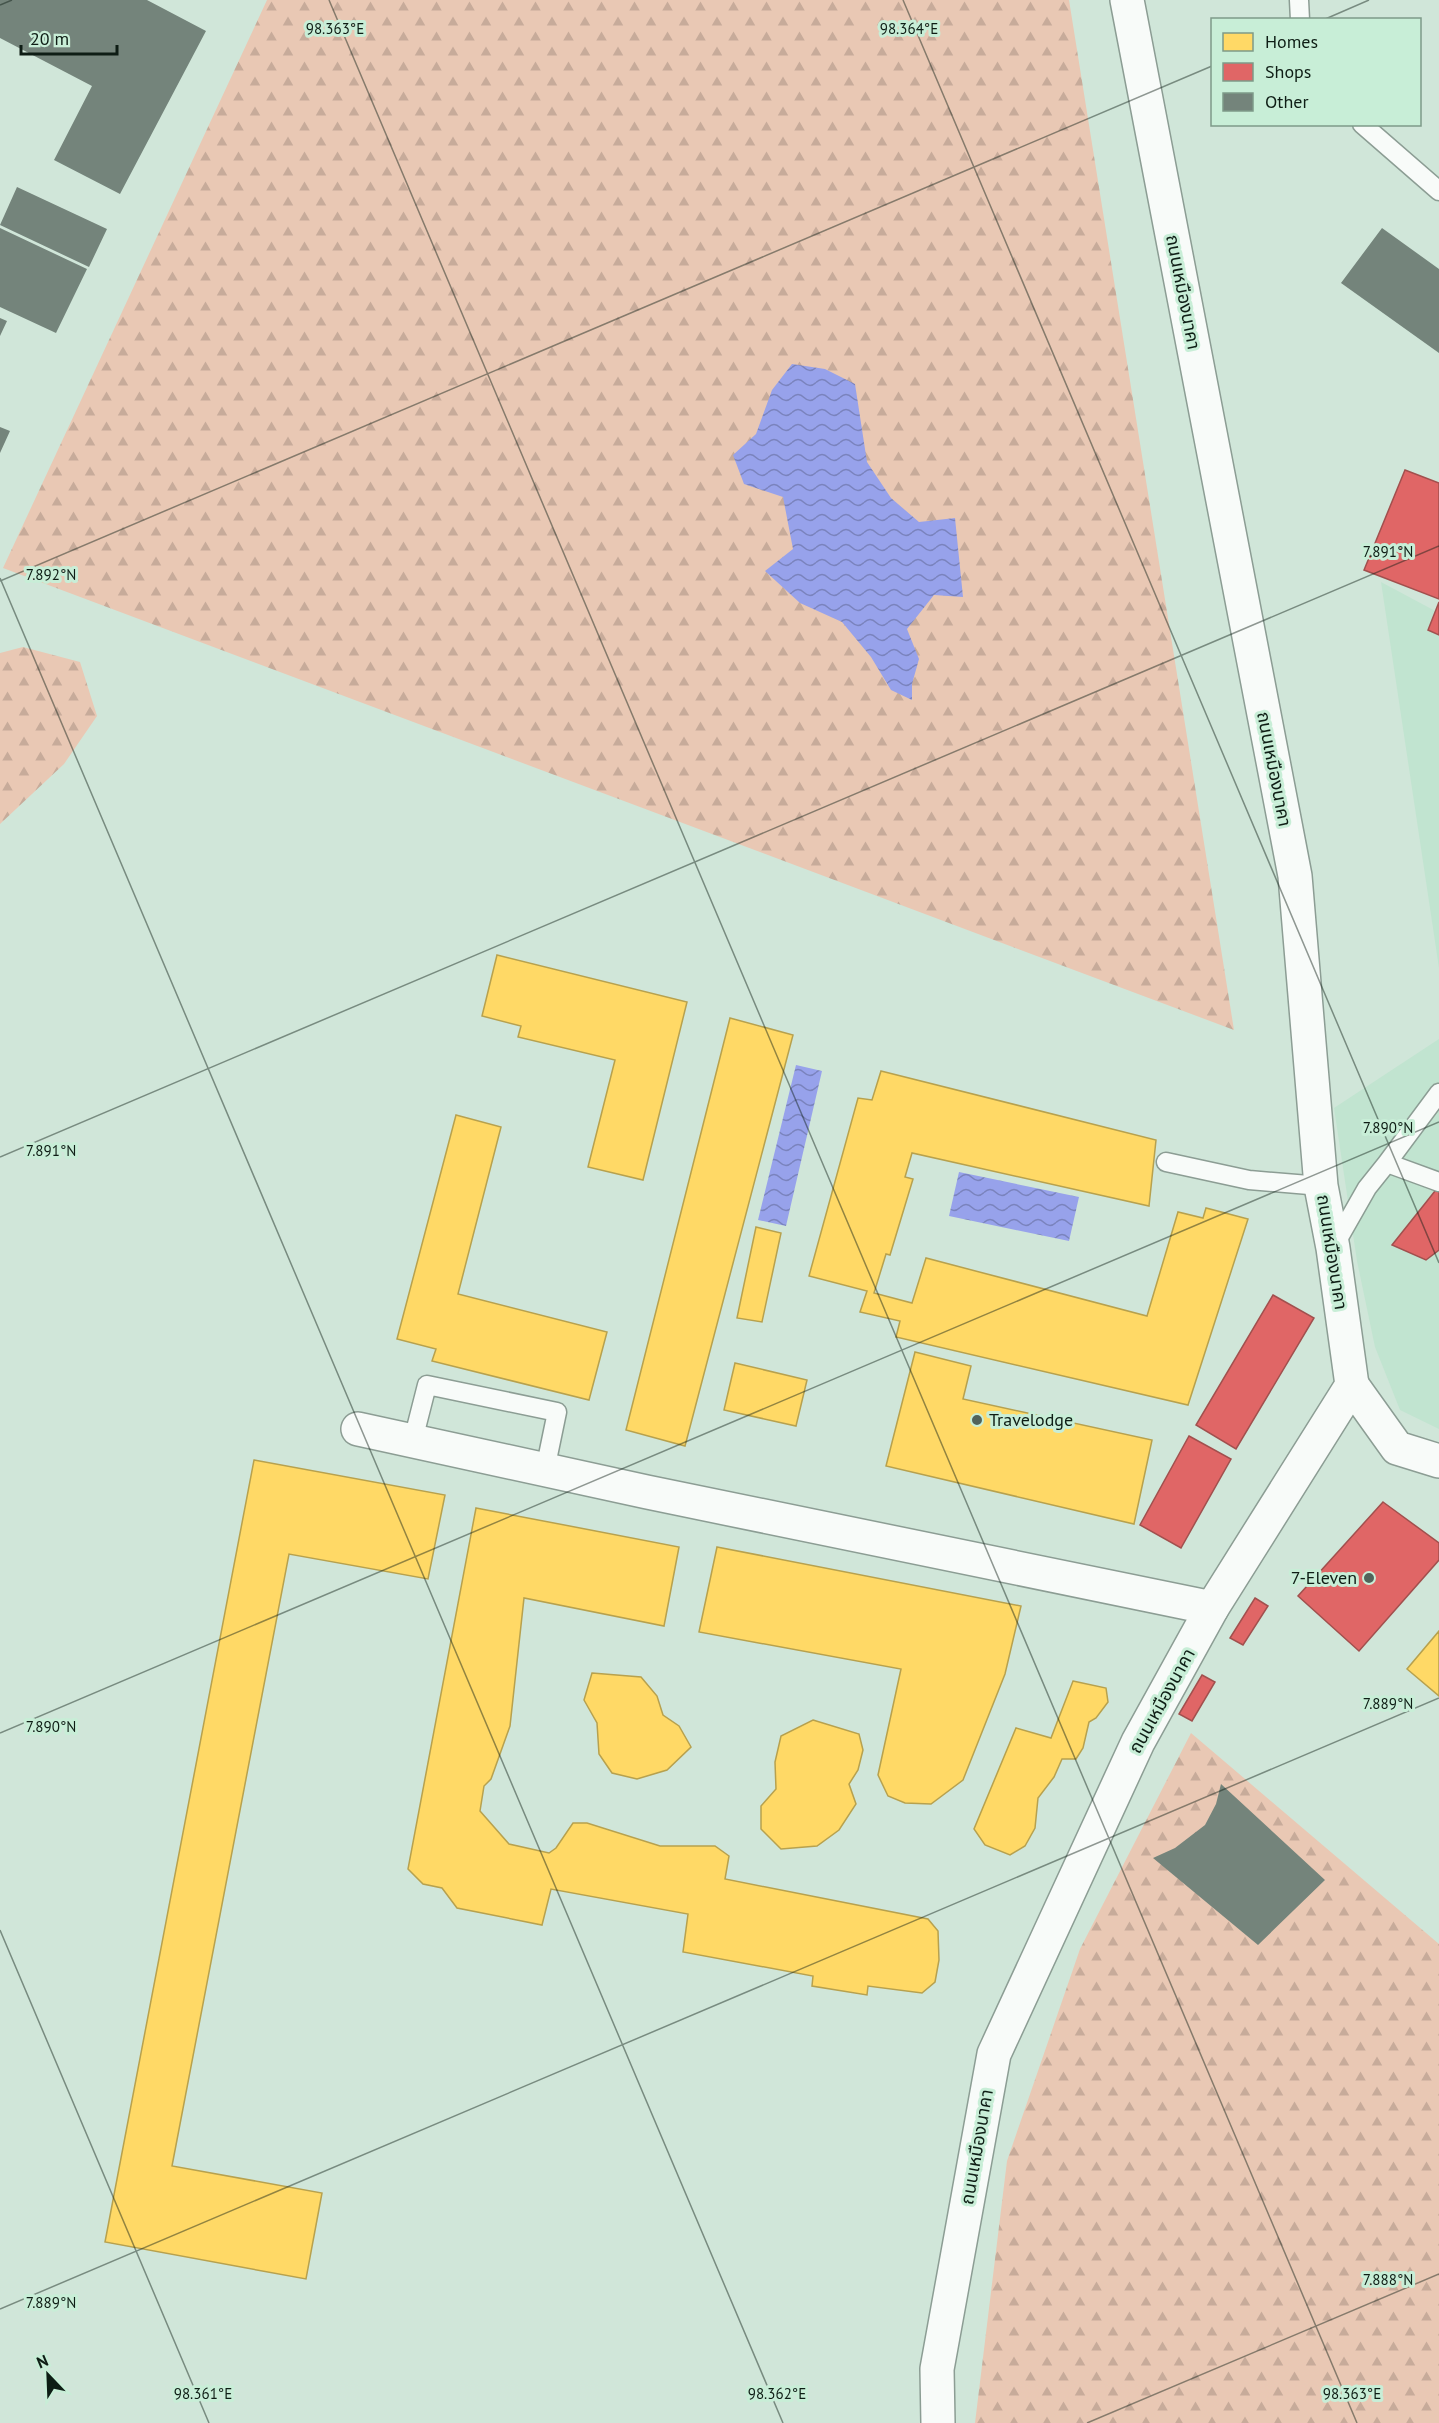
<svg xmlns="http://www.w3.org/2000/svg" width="1439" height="2423" viewBox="0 0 1439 2423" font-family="'PT Sans','Noto Sans Thai',sans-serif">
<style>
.built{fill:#c1e4d0}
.forest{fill:url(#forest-firs)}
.water{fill:url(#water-waves)}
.homes{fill:#ffd966;stroke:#b7a14e;stroke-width:1.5}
.shops{fill:#e06666;stroke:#a1504e;stroke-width:1.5}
.building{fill:#74847b}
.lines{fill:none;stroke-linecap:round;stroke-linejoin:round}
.service-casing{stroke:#8c9d94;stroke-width:21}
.minor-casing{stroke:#8c9d94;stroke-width:36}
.tertiary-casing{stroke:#8c9d94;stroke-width:36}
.service{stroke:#f8fbf9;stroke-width:18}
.minor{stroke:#f8fbf9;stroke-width:33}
.tertiary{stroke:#f8fbf9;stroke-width:33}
.ticks{fill:none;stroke:#0e1d15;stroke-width:1.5;stroke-opacity:0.45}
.poi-dot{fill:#52635a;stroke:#c8eed7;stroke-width:2}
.labels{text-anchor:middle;stroke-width:6;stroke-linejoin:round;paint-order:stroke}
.street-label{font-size:18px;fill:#0e1d15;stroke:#c8eed7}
.poi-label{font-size:18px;fill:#0e1d15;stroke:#c8eed7;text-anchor:start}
.ticks-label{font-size:15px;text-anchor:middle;fill:#0e1d15;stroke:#c8eed7;stroke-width:6;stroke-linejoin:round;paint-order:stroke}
</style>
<defs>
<pattern id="forest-firs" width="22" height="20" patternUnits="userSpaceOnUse" patternTransform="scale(1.5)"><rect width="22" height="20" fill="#e9c8b4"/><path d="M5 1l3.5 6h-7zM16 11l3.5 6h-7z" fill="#c7ab9a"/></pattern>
<pattern id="water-waves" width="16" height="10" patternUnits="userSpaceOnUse" patternTransform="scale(1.5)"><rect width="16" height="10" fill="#97a2eb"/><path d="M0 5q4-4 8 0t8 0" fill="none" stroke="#7a83bd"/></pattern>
</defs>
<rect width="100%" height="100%" fill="#d0e6d9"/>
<!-- built -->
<path class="built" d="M 1381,582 L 1439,613 L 1439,968 Z
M 1439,1039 L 1439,1429 L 1400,1410 L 1375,1347 L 1357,1261 L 1334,1108 Z"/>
<!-- forest -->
<path class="forest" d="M 267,0 L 1069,0 L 1234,1030 L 3,568 Z
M 23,647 L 80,662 L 97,716 L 64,764 L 0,824 L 0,653 Z
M 1191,1733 L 1439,1944 L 1439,2423 L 975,2423 L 1007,2161 L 1080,1949 Z"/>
<!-- water -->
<path class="water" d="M 792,364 L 825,369 L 855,384 L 867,462 L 891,498 L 919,522 L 955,518 L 963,597 L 934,595 L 907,629 L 919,659 L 912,684 L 912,700 L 891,690 L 871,657 L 842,622 L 800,603 L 765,571 L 793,549 L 783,497 L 744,484 L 733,455 L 756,434 L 772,390 Z
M 796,1065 L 822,1071 L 786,1226 L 758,1220 Z
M 959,1172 L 1079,1197 L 1069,1241 L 949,1216 Z"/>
<!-- homes -->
<path class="homes" d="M 497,955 L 687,1002 L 643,1180 L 588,1167 L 615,1060 L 518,1037 L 521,1026 L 482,1016 Z
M 730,1018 L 793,1035 L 685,1446 L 626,1430 Z
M 881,1071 L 1156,1140 L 1149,1206 L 912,1153 L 905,1177 L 913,1179 L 890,1255 L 886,1254 L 874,1293 L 912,1303 L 926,1258 L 1147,1316 L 1178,1212 L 1203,1218 L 1206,1208 L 1248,1219 L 1188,1405 L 896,1337 L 900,1321 L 860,1312 L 867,1291 L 809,1276 L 858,1098 L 872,1100 Z
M 456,1115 L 501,1127 L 458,1294 L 607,1332 L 589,1400 L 432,1361 L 436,1349 L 397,1339 Z
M 756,1227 L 781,1233 L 762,1322 L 737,1318 Z
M 915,1352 L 971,1366 L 963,1399 L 1152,1440 L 1134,1524 L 886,1466 Z
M 735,1363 L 807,1380 L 796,1426 L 724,1410 Z
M 254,1460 L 445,1495 L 428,1579 L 289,1554 L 172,2166 L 322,2193 L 306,2279 L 105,2242 Z
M 476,1508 L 679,1547 L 664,1626 L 524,1598 L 510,1726 L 491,1779 L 484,1786 L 480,1811 L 509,1844 L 549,1853 L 556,1848 L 573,1823 L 587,1823 L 660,1846 L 715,1846 L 729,1856 L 725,1879 L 928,1919 L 938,1931 L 939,1960 L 935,1982 L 922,1993 L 868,1986 L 867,1995 L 812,1986 L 813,1976 L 683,1952 L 688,1914 L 551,1889 L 542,1925 L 457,1908 L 442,1888 L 423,1884 L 408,1869 Z
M 717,1547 L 1021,1606 L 1005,1674 L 963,1780 L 931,1804 L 905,1803 L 888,1796 L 878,1775 L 901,1669 L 699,1632 Z
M 1439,1631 L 1439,1696 L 1407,1669 Z
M 592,1673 L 641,1677 L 657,1696 L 663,1715 L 679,1726 L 691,1747 L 667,1770 L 637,1779 L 612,1773 L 599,1754 L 597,1723 L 584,1700 Z
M 1073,1681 L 1106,1688 L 1108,1702 L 1096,1718 L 1089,1722 L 1083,1748 L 1076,1759 L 1062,1759 L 1054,1777 L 1038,1798 L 1035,1828 L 1025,1846 L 1010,1855 L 985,1845 L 974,1829 L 1016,1728 L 1051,1738 Z
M 813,1720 L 859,1734 L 863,1750 L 858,1770 L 849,1784 L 856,1804 L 839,1830 L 817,1846 L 781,1849 L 761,1829 L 761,1806 L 776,1789 L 775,1762 L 781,1736 Z"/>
<!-- shops -->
<path class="shops" d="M 1405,470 L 1439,483 L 1439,599 L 1364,570 Z
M 1439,602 L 1439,635 L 1428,630 Z
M 1439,1186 L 1439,1250 L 1426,1260 L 1392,1245 Z
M 1273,1295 L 1314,1318 L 1236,1449 L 1196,1425 Z
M 1189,1436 L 1231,1459 L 1181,1548 L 1140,1525 Z
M 1383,1502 L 1439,1543 L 1439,1560 L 1359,1651 L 1298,1596 Z
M 1255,1598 L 1268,1606 L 1243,1645 L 1230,1638 Z
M 1202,1675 L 1215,1682 L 1192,1721 L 1179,1714 Z"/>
<!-- building -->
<path class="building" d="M 0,0 L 147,0 L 206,31 L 120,194 L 54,160 L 92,86 L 0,38 Z
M 17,187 L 107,229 L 89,267 L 0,225 Z
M 0,228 L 87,269 L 56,333 L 0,307 Z
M 1382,228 L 1439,269 L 1439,353 L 1341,283 Z
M 0,318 L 7,321 L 0,336 Z
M 0,427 L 10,431 L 0,453 Z
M 1221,1784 L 1325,1880 L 1258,1945 L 1153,1858 L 1175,1848 L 1205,1825 L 1216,1804 Z"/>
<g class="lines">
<defs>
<path id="service" d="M 1299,0 L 1300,20
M 1362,124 L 1439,191
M 1166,1162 L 1249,1180 L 1321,1186
M 1387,1163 L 1439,1093
M 1334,1246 L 1367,1188 L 1387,1163 L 1439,1182
M 413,1440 L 427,1385 L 557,1412 L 545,1470"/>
<path id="minor" d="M 1352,1385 L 1397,1448 L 1439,1461
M 358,1429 L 647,1492 L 1212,1608"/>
<path id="tertiary" d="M 938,2423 L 937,2369 L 994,2054 L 1138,1742 L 1212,1608 L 1352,1385 L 1333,1248 L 1321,1186 L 1295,876 L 1127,0"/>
</defs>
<!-- service casing -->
<use href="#service" class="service-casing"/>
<!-- minor casing -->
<use href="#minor" class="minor-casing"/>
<!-- tertiary casing -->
<use href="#tertiary" class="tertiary-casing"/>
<!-- service -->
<use href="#service" class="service"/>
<!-- minor -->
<use href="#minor" class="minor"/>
<!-- tertiary -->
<use href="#tertiary" class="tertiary"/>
</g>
<!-- ticks -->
<path class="ticks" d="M 329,0 L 1357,2423M 903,0 L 1439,1263M 0,5 L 12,0M 1323,20 L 1369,0M 0,578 L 783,2423M 0,581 L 1212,66M 0,1157 L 1439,546M 0,1733 L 1439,1122M 0,1930 L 209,2423M 0,2309 L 1439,1698M 1087,2423 L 1439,2274"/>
<!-- markers -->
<g class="poi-dot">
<circle cx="977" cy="1420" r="6"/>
<circle cx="1369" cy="1578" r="6"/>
</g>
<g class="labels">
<!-- street labels -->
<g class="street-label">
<text transform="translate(1183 292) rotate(79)" y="6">ถนนเหมืองนาคา</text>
<text transform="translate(1274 769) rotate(79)" y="6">ถนนเหมืองนาคา</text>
<text transform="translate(1332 1252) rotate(81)" y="6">ถนนเหมืองนาคา</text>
<text transform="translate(1162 1701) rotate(-61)" y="6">ถนนเหมืองนาคา</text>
<text transform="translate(977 2147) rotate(-80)" y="6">ถนนเหมืองนาคา</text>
</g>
<!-- poi labels -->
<g class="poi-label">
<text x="989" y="1426">Travelodge</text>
<text x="1357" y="1584" text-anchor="end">7-Eleven</text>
</g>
</g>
<g class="ticks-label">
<text x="335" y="34">98.363°E</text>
<text x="909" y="34">98.364°E</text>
<text x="1388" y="557">7.891°N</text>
<text x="51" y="580">7.892°N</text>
<text x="1388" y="1133">7.890°N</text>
<text x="51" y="1156">7.891°N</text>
<text x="1388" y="1709">7.889°N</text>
<text x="51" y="1732">7.890°N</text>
<text x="1388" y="2285">7.888°N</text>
<text x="51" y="2308">7.889°N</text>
<text x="203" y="2399">98.361°E</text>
<text x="777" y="2399">98.362°E</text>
<text x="1352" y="2399">98.363°E</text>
</g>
<!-- legend -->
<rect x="1211" y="18" width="210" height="108" fill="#c8eed7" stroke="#7e9a89" stroke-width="1.5"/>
<rect x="1223" y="33" width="30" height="18" fill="#ffd966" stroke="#7e9a89" stroke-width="1.5"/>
<text x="1265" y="48" font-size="18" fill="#0e1d15">Homes</text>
<rect x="1223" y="63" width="30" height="18" fill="#e06666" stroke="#7e9a89" stroke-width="1.5"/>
<text x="1265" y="78" font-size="18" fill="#0e1d15">Shops</text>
<rect x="1223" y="93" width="30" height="18" fill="#74847b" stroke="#7e9a89" stroke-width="1.5"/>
<text x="1265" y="108" font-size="18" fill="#0e1d15">Other</text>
<!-- north arrow -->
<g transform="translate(48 2375) rotate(337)" stroke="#c8eed7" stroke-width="4.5" paint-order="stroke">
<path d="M0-4.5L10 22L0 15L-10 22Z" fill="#0e1d15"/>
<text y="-9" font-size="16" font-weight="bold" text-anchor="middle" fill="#0e1d15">N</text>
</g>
<!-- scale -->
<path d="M21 45v9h96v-9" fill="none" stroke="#0e1d15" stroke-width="3"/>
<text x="30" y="45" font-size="18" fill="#0e1d15" stroke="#c8eed7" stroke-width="4.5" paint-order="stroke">20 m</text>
</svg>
